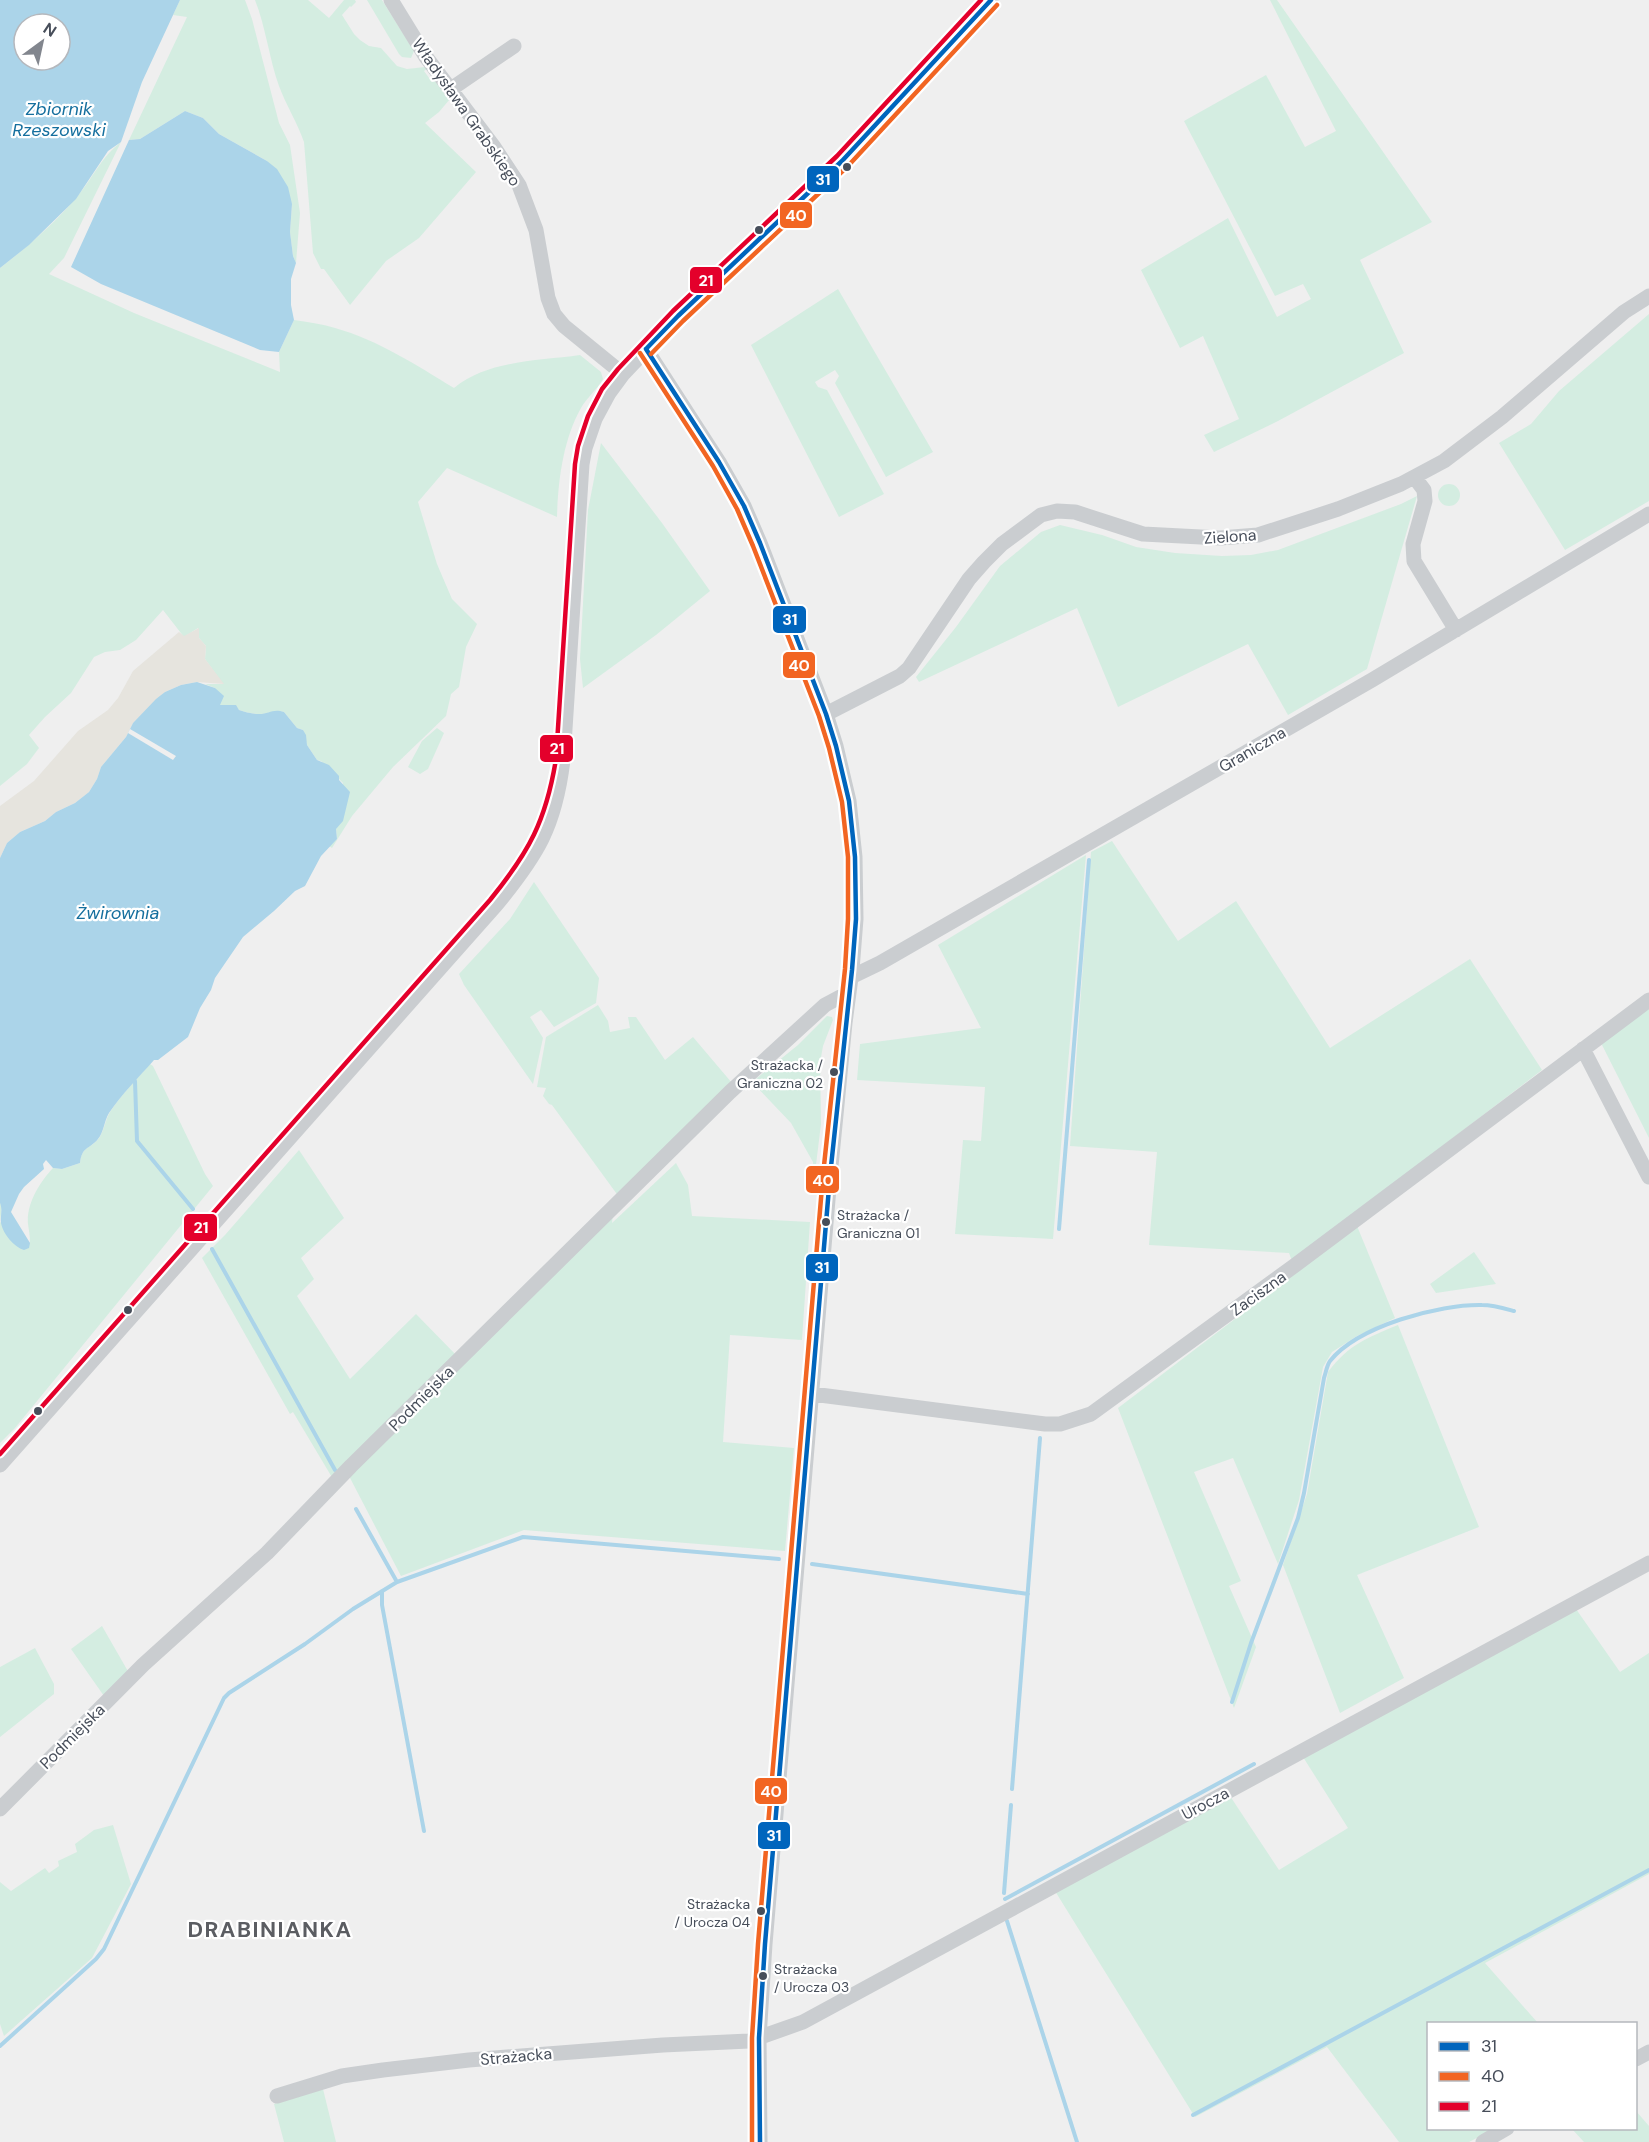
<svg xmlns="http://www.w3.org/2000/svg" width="1649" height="2142" viewBox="0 0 1649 2142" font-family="'DM Sans',sans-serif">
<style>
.green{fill:#d4ede1}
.sand{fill:#e6e4de}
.water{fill:#abd4e9;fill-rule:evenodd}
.pier{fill:#efefef}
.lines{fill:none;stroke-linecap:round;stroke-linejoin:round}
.stream{stroke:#abd4e9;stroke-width:4}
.minor{stroke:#cacdd0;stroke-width:15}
.bus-1-casing{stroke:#fff;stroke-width:9}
.bus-2-casing{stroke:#fff;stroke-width:9}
.bus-3-casing{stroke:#fff;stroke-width:9}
.bus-1{stroke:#0065bd;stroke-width:4.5}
.bus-2{stroke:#f26522;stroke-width:4.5}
.bus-3{stroke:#e4002b;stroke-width:4.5}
.bus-dot{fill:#474e5a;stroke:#fff;stroke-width:2}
.labels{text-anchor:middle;stroke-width:4.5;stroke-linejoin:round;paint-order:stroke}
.bus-label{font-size:14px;fill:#474e5a;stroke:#fff;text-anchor:end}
.street-label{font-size:16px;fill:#474e5a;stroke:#fff}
.water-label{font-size:18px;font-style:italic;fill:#156f9e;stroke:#fff}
.district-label{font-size:22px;font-weight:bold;letter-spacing:1.5px;fill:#5b5d62;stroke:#fff}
.line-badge{stroke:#fff;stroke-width:2}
.badge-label{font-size:16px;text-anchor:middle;font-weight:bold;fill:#fff}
</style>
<rect width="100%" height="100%" fill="#efefef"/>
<!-- green -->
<path class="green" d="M 180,0 L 245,0 L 252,19 L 279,123 L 290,145 L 300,213 L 296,263 L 293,256 L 290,232 L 292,204 L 267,161 L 219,134 L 203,118 L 185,111 L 140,139 L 129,140 L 187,17 L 173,15 Z
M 255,0 L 308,0 L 329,18 L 344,0 L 355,0 L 356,2 L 351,7 L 350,6 L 342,15 L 354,34 L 360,40 L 369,46 L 381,48 L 397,66 L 407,69 L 425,67 L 427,69 L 424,71 L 432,82 L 435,80 L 450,99 L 439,112 L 425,123 L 476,172 L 419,238 L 386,261 L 350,305 L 324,269 L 321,269 L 313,253 L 304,142 C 297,122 286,105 279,86 C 269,58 266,28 255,0 Z
M 367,0 L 382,0 L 414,51 L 411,58 L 402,57 L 399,54 Z
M 1270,0 L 1277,0 L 1432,222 L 1360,260 L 1404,353 L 1278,421 L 1214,452 L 1204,435 L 1239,419 L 1203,336 L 1180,348 L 1141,270 L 1228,218 L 1277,317 L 1311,299 L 1303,284 L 1275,296 L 1184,121 L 1266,75 L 1305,147 L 1336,131 Z
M 121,142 L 64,258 L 49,274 L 134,313 L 280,372 L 279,352 L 294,320 C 307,322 322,324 335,328 C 378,340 416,365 454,388 C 488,360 538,361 580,355 L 601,372 L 603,379 C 597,390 587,397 581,408 C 563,440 558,481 557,517 L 447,468 L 418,502 L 437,564 L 452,599 L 477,624 L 466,647 L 459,687 L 451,694 L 446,716 L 393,767 L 352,816 L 332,848 L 329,846 L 337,839 L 336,829 L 343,783 L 321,761 L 317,760 L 307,745 L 303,730 L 297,728 L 284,712 C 271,710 270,714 259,714 C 252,714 245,712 239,710 L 235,705 L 220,705 L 215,688 L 205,684 L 223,684 L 205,659 L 206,646 L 199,638 L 198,628 L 184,637 L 163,610 L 136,640 L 120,650 L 105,652 L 94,657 L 71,693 L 45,717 L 29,735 L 39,748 L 27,764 L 0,786 L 0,268 C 27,247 53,225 75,199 C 92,180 101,157 121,142 Z
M 838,289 L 933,452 L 886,477 L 835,383 L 839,376 L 835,370 L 815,382 L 818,387 L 827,390 L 884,494 L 839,517 L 751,345 Z
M 1649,314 L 1649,501 L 1565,550 L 1499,443 L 1531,424 L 1559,391 Z
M 601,443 L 662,523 L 710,591 L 656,635 L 583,688 L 580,659 L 588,510 Z
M1438 495a11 11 0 1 1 22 0a11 11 0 1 1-22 0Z
M 1417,496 L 1367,669 L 1288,715 L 1248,644 L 1118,707 L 1077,608 L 919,682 L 916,677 L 956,627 L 1000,566 L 1041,532 L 1060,525 L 1102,535 L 1136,547 L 1175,553 L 1222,556 L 1251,555 L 1278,550 L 1401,504 Z
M 437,728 L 444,733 L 428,769 L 420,774 L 408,767 L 422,741 Z
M 1112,841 L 1178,941 L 1236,901 L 1330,1048 L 1470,959 L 1542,1070 L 1292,1261 L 1289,1253 L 1149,1245 L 1157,1152 L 1070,1146 L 1091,852 Z
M 1086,855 L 1053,1239 L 955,1234 L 963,1140 L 981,1141 L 985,1087 L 857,1080 L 860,1044 L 981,1028 L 938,945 Z
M 534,882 L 599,978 L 596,1003 L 554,1027 L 541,1010 L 530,1017 L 543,1038 L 533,1084 L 464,985 L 459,974 L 510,919 Z
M 598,1005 L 608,1021 L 610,1032 L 630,1028 L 628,1017 L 636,1017 L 665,1060 L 693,1037 L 732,1083 L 619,1197 L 552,1105 L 549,1104 L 543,1096 L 546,1088 L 537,1087 L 546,1037 Z
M 1649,1005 L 1649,1138 L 1600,1041 Z
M 827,1016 L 832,1017 L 833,1020 L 823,1046 L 820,1063 L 821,1124 L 814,1181 L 813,1162 L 791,1123 L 752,1082 L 798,1045 Z
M 150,1064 L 153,1066 L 205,1174 L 213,1186 L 15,1428 L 0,1443 L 0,1203 L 2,1206 L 0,1222 L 30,1243 C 30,1236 29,1231 28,1224 C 26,1204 40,1182 53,1168 L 62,1169 L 80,1163 C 82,1145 90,1150 99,1138 C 104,1131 105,1120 110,1112 C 121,1095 136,1080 150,1064 Z
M 299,1150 L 344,1218 L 301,1258 L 314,1279 L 297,1296 L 350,1379 L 416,1314 L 458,1357 L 333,1479 L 293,1412 L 290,1414 L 202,1258 L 225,1235 Z
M 676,1163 L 688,1185 L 692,1216 L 810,1222 L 802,1340 L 730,1335 L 723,1442 L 794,1448 L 785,1551 L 524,1530 L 401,1576 L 349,1476 L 613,1213 L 612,1223 Z
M 1357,1226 L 1395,1318 L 1357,1336 L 1332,1352 L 1323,1367 L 1299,1500 L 1278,1564 L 1233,1458 L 1194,1472 L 1241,1581 L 1229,1586 L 1256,1647 L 1234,1708 L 1118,1408 Z
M 1474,1252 L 1496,1284 L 1436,1293 L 1430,1284 Z
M 1398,1325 L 1479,1527 L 1357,1575 L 1404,1678 L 1340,1713 L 1283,1565 L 1307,1494 L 1328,1372 C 1349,1344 1367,1338 1398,1325 Z
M 1576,1609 L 1620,1672 L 1649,1653 L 1649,1874 L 1485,1963 L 1538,2023 L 1428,2024 L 1428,2128 L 1494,2129 L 1469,2142 L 1399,2142 L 1327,2047 L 1195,2117 L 1055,1891 L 1230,1796 L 1279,1870 L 1348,1828 L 1303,1757 Z
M 102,1626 L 129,1673 L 104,1696 L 71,1649 Z
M 35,1648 L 54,1684 L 54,1694 L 0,1737 L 0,1667 Z
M 113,1825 L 131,1884 L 92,1958 L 4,2036 L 0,2024 L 0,1882 L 11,1891 L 45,1868 L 49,1873 L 59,1866 L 58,1861 L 77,1852 L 75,1844 L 94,1830 Z
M 323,2089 L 336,2142 L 284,2142 L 274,2104 Z
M 1636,2111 L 1649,2126 L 1649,2142 L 1584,2142 L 1572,2129 L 1636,2128 Z"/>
<!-- sand -->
<path class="sand" d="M 199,628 L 199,638 L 206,646 L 205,659 L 224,684 L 197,682 L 181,685 L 165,692 L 133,723 L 126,737 L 101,767 L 97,779 L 89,792 L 75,803 L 56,812 L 45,821 L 20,832 L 7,843 L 0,858 L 0,806 L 34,781 L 78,731 L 108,710 L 118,698 L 133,671 L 179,632 L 184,636 Z"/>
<!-- water -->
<path class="water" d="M 0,0 L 180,0 L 142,82 L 121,142 L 108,151 L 76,199 L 29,245 L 0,268 ZM 24,24 L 60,24 L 60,60 L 24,60 Z
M 185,111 L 203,118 L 219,134 L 267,161 L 277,169 L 288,187 L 292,204 L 290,232 L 293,256 L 296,263 L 291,279 L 291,305 L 294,320 L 279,352 L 260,350 L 101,284 L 71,267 L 129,140 L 140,139 Z
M 197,682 L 215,688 L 224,696 L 220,705 L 236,705 L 239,710 C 245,712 252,714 259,714 C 269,714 273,708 284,712 L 297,728 L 303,730 L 306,735 L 307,745 L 317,760 L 329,765 L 339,776 L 339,780 L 350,792 L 343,821 L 336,829 L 337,839 L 321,856 L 305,886 L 295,891 L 274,911 L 243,937 L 215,978 L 211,990 L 200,1008 L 188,1037 L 158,1060 L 154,1060 C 139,1077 122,1094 109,1113 C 104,1121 104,1132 98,1139 C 89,1150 82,1146 80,1163 L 62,1169 L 53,1168 L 46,1160 L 43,1164 L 44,1169 L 24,1187 L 19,1194 L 11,1212 L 30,1243 L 29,1248 L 24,1250 C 14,1247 3,1234 1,1223 C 0,1216 3,1210 0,1203 L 0,858 L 7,843 L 20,832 L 45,821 L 56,812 L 75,803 L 89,792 L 97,779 L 101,767 L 126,737 L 133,723 L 156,699 L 165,692 L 181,685 Z"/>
<!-- pier -->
<path class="pier" d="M 130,729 L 176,756 L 173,760 L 128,733 Z"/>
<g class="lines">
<!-- stream -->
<path class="stream" d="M 135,1081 L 137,1141 L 193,1209
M 1059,1229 L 1089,860
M 212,1249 L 335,1470
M 812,1564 L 1028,1594
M 397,1582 L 523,1537 L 779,1559
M 382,1591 L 382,1605 L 424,1831
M 1232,1702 L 1251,1643 L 1298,1518 L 1304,1493 L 1324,1378 C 1326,1372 1327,1365 1330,1361 C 1358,1326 1439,1304 1482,1305 C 1493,1305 1503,1308 1514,1311
M 1012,1789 L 1040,1438
M 1004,1893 L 1011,1805
M 1005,1899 L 1254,1764
M 1007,1921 L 1077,2142
M 0,2046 L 96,1959 L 104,1949 L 224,1698 L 229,1693 L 305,1644 L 353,1609 L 397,1582 L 356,1509
M 1193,2115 L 1649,1870"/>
<!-- minor -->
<path class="minor" d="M 391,0 L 426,57 L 494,147 L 519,185 L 536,230 L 548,298 L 554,314 L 564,326 L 623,374
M 451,89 L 514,46
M 646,349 L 719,462 L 744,506 L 760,543 L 826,714 L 836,746 L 849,801 L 855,857 L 856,919 L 852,970 L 845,1023 L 830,1176 L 765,1944 L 759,2038 L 760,2142
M 1415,478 L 1424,490 L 1425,501 L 1413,544 L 1414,561 L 1456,630
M 826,714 L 900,676 L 909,668 L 969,579 L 984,562 L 1002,544 L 1041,515 L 1057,511 L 1075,512 L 1143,534 L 1220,538 L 1258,535 L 1338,509 L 1401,484 L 1444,461 L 1502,417 L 1624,312 L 1649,296
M 851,977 L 880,963 L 1372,680 L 1649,514
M 1583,1049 L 1649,1177
M 812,1394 L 1045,1424 L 1060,1424 L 1091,1414 L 1294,1266 L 1649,1000
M 0,1465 L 496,905 C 538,854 555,826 563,760 L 582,464 L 585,448 L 595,419 L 609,393 L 623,374 L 678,316 L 842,161 L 991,0
M 0,1809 L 143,1665 L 267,1553 L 351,1466 L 730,1092 L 825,1005 L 840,997 L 848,997
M 1636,2059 L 1649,2052
M 277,2096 L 342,2076 L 383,2070 L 469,2060 L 663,2045 L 749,2041 L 803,2022 L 1649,1563
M 1483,2142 L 1507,2128"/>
<defs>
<path id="bus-1" d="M 646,349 L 719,462 L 744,506 L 760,543 L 826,714 L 836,746 L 849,801 L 855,857 L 856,919 L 852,970 L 830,1176 L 765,1944 L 759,2038 L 760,2142
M 646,349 L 678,316 L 842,161 L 991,0"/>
<path id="bus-2" d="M 640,353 L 713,466 L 737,509 L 753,546 L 819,716 L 829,748 L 842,802 L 848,857 L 848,919 L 845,969 L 823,1175 L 758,1944 L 752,2038 L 752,2142
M 651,354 L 683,321 L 848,166 L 997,5"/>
<path id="bus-3" d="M 0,1454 L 490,900 C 529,852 546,821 556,759 L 575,464 L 578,446 L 588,416 L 602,389 L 618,369 L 673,311 L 837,156 L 981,0"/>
</defs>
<!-- bus-1 casing -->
<use href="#bus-1" class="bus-1-casing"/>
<!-- bus-2 casing -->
<use href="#bus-2" class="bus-2-casing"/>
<!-- bus-3 casing -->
<use href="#bus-3" class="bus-3-casing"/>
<!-- bus-1 -->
<use href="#bus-1" class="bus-1"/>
<!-- bus-2 -->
<use href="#bus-2" class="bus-2"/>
<!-- bus-3 -->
<use href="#bus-3" class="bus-3"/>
</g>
<!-- markers -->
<g class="bus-dot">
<circle cx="847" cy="167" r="5"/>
<circle cx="759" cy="230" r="5"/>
<circle cx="834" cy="1072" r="5"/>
<circle cx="826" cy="1222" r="5"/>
<circle cx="128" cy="1310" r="5"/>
<circle cx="38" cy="1411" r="5"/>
<circle cx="761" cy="1911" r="5"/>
<circle cx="763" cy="1976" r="5"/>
</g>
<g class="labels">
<!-- bus labels -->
<g class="bus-label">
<text x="823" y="1070">Strażacka /<tspan x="823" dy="18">Graniczna 02</tspan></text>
<text x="837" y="1220" text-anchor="start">Strażacka /<tspan x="837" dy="18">Graniczna 01</tspan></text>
<text x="750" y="1909">Strażacka<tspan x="750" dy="18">/ Urocza 04</tspan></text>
<text x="774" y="1974" text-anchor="start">Strażacka<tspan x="774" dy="18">/ Urocza 03</tspan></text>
</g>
<!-- street labels -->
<g class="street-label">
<text transform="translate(467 112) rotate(55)" y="6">Władysława Grabskiego</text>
<text transform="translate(1230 536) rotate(-4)" y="6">Zielona</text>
<text transform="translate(1252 749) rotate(-30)" y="6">Graniczna</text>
<text transform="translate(1258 1293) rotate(-36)" y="6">Zaciszna</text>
<text transform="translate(421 1398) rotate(-45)" y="6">Podmiejska</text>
<text transform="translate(72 1736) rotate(-45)" y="6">Podmiejska</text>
<text transform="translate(1205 1803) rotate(-28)" y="6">Urocza</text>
<text transform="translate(516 2056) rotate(-5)" y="6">Strażacka</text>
</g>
<!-- water labels -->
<g class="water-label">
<text x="59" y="115">Zbiornik<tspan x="59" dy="21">Rzeszowski</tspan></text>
<text x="118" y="919">Żwirownia</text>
</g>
<!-- district labels -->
<g class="district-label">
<text x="270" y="1937">DRABINIANKA</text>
</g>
</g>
<g class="line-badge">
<rect x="806" y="165" width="34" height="28" rx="6" fill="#0065bd"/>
<rect x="779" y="201" width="34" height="28" rx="6" fill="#f26522"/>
<rect x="689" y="266" width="34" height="28" rx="6" fill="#e4002b"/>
<rect x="772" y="605" width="35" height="29" rx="6" fill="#0065bd"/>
<rect x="782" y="651" width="34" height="28" rx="6" fill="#f26522"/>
<rect x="539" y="734" width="35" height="29" rx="6" fill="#e4002b"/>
<rect x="805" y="1165" width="35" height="29" rx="6" fill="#f26522"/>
<rect x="183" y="1213" width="35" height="29" rx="6" fill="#e4002b"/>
<rect x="805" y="1253" width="34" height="29" rx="6" fill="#0065bd"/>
<rect x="754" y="1777" width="34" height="28" rx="6" fill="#f26522"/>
<rect x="757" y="1821" width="34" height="29" rx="6" fill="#0065bd"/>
</g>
<g class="badge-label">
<text x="823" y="185">31</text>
<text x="796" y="221">40</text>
<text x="706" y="286">21</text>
<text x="790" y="625">31</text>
<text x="799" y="671">40</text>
<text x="557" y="754">21</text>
<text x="823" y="1186">40</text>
<text x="201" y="1233">21</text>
<text x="822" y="1273">31</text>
<text x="771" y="1797">40</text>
<text x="774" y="1841">31</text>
</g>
<!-- legend -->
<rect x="1427" y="2022" width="210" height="108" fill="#ffffff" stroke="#b5b8bd" stroke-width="1.5"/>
<rect x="1439" y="2042" width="30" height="9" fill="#0065bd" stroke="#b5b8bd" stroke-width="1.5"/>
<text x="1481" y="2052" font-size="18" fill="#474e5a">31</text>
<rect x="1439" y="2072" width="30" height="9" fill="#f26522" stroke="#b5b8bd" stroke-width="1.5"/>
<text x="1481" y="2082" font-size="18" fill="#474e5a">40</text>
<rect x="1439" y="2102" width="30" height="9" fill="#e4002b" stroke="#b5b8bd" stroke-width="1.5"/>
<text x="1481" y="2112" font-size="18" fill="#474e5a">21</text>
<!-- north arrow -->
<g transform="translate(42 42) rotate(33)"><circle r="28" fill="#ffffff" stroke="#b5b8bd" stroke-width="1.5"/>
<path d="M0-4.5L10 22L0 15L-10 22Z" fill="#82868e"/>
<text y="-9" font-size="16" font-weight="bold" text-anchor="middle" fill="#474e5a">N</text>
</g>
</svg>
